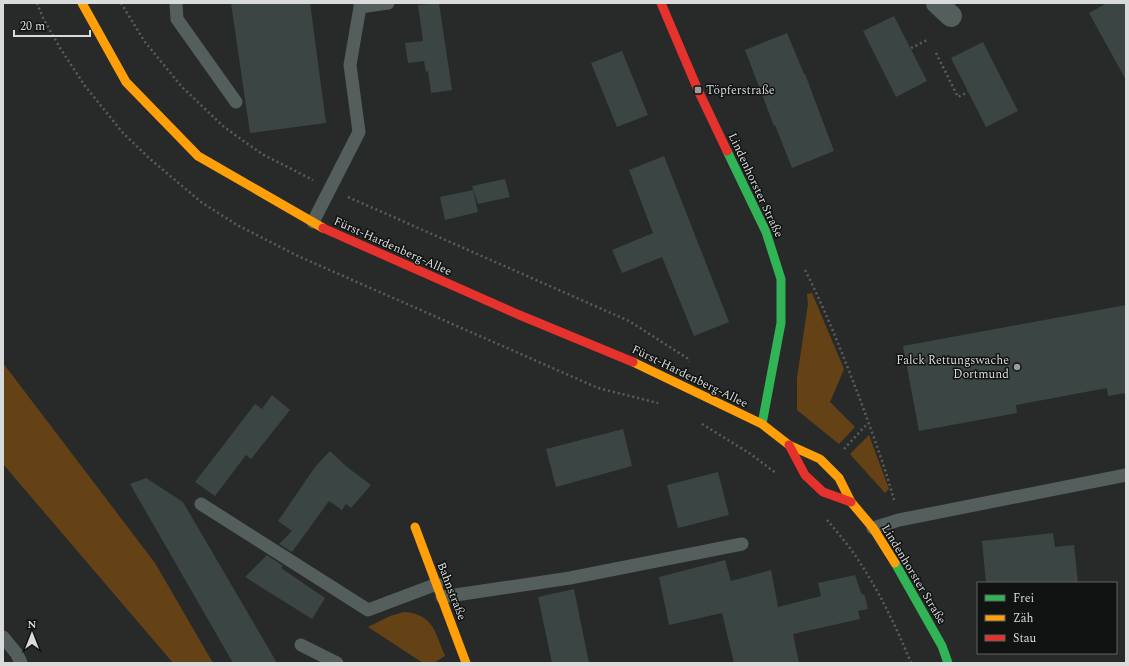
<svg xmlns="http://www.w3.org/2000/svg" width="1129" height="666" viewBox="0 0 1129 666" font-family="Spectral,serif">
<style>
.green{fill:#654215}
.building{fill:#3b4543}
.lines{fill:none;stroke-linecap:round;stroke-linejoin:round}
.path{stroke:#585e5d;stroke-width:2.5;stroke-dasharray:2 3;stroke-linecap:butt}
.lane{stroke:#545e5d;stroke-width:13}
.street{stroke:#545e5d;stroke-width:22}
.fast{stroke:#30b455;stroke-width:9}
.slow{stroke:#ff9f0a;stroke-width:9}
.jam{stroke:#e5322d;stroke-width:9}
.poi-dot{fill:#9a9d9c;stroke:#111313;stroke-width:1.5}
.labels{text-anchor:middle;stroke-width:3;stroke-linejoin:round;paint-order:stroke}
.poi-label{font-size:12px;fill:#d8dbda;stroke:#111313;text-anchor:start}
.street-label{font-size:12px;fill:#d8dbda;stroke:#111313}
</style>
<rect width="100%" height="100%" fill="#282a29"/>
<!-- green -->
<path class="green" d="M 812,293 L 844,369 L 830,402 L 855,427 L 839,444 L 797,410 L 797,378 L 808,304 L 807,294 Z
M 3,363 L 155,563 L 213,663 L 173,663 L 3,464 Z
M 869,435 L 889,489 L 885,493 L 850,454 Z
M 404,612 C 433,614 435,632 445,656 L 434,663 L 423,663 L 368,627 L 390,616 Z"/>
<!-- building -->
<path class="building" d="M 231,3 L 310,3 L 326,123 L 250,133 Z
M 439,3 L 452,90 L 431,93 L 428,71 L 426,72 L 424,61 L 408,63 L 405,43 L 423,41 L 418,5 Z
M 1107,3 L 1126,3 L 1126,80 L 1089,13 Z
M 894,16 L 927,81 L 896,97 L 863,31 Z
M 787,33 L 804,74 L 805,74 L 834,151 L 792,168 L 775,125 L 774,126 L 745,50 Z
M 983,42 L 1018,111 L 986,127 L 951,58 Z
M 622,51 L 648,115 L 617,127 L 591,63 Z
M 664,156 L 729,322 L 694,336 L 662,257 L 622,273 L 612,250 L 653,233 L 629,170 Z
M 505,179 L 510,197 L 478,204 L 472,186 Z
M 473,190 L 478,212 L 445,220 L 440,197 Z
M 1126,305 L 1126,393 L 1108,396 L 1107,388 L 1016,405 L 1017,413 L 919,431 L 903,346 Z
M 272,395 L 290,410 L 251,459 L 246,455 L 215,496 L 195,482 L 255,404 L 262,409 Z
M 623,429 L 632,466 L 556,487 L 546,449 Z
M 330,451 L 347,467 L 371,485 L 351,508 L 346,504 L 342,510 L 329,501 L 292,552 L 279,544 L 292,531 L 278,521 L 315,467 Z
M 718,472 L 729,515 L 678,528 L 667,485 Z
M 146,478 L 183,502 L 277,663 L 233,663 L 130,484 Z
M 1053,533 L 1055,547 L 1074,545 L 1078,583 L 986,583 L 982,541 Z
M 267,555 L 283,566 L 281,568 L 325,598 L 312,619 L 245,577 Z
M 725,560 L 731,581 L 771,570 L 778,607 L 821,596 L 818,583 L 855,575 L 861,593 L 865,596 L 868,609 L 858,611 L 860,619 L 793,634 L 799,663 L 734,663 L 722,613 L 669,625 L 659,577 Z
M 574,589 L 589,663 L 552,663 L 538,597 Z"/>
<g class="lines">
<!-- path -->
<path class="path" d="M 37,3 L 43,18 L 60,48 L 85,86 L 123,133 L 149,158 L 201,202 L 237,225 L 300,257 L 598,388 L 658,403
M 121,3 L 145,42 L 182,87 L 224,127 L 262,154 L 313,180
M 911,48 L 929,39
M 936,53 L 958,97 L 968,92
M 348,197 L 629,321 L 687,358 L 689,362
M 805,270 C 827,313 844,358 861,402 C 873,435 885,467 894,500
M 702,424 L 749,453 L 776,473
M 844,449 L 868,423
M 827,520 C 840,535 854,552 864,569 C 883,599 898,631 911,663"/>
<!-- lane -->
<path class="lane" d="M 176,3 L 177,19 L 236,102
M 360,3 L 360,7 L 388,3
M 313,222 L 359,132 L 350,65 L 360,7
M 201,504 L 368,610 L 437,584
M 873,528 L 899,520 L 1126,475
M 442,597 L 570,578 L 742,544
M 3,637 L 17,654 L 21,663
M 301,645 L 337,663"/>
<!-- street -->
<path class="street" d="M 937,3 L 951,16"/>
<!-- fast -->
<path class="fast" d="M 727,151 L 766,232 L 781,279 L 781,323 L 762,424
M 895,563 L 942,646 L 948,663"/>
<!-- slow -->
<path class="slow" d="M 82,3 L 126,82 L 198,156 L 323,228
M 633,362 L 762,424 L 789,445 L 820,459 L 839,478 L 851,502 L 873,528 L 895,563
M 415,527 L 466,663"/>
<!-- jam -->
<path class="jam" d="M 661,3 L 698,90 L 727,151
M 323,228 L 517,314 L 633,362
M 789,445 L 805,475 L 823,492 L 851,502"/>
</g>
<!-- markers -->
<g class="poi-dot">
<rect x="694" y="86" width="8" height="8" rx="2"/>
<circle cx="1017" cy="367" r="4"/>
</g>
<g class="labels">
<!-- poi labels -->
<g class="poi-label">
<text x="706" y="94">Töpferstraße</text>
<text x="1009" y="364" text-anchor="end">Falck Rettungswache<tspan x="1009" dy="14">Dortmund</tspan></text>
</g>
<!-- street labels -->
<g class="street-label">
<text transform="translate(756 185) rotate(65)" y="4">Lindenhorster Straße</text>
<text transform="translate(393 246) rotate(24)" y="4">Fürst-Hardenberg-Allee</text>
<text transform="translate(690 376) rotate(26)" y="4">Fürst-Hardenberg-Allee</text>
<text transform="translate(914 574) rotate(59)" y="4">Lindenhorster Straße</text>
<text transform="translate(452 591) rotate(69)" y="4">Bahnstraße</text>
</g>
</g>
<!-- border -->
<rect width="1129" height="666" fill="none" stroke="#d8dbda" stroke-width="8"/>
<!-- legend -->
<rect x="977" y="582" width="140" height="72" fill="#111313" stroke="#616363"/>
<rect x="985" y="595" width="20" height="6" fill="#30b455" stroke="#616363"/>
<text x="1013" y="602" font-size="12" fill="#d8dbda">Frei</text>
<rect x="985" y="615" width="20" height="6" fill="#ff9f0a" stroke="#616363"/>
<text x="1013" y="622" font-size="12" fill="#d8dbda">Zäh</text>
<rect x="985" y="635" width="20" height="6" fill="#e5322d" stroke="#616363"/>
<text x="1013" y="642" font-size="12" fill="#d8dbda">Stau</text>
<!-- north arrow -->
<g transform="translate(32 634)" stroke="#111313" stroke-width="3" paint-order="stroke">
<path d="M0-3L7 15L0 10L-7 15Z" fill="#d8dbda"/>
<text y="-6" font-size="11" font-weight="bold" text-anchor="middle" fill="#d8dbda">N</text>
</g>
<!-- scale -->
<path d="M14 30v6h76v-6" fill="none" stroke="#d8dbda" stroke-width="2"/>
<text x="20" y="30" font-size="12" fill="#d8dbda" stroke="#111313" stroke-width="3" paint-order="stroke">20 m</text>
</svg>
